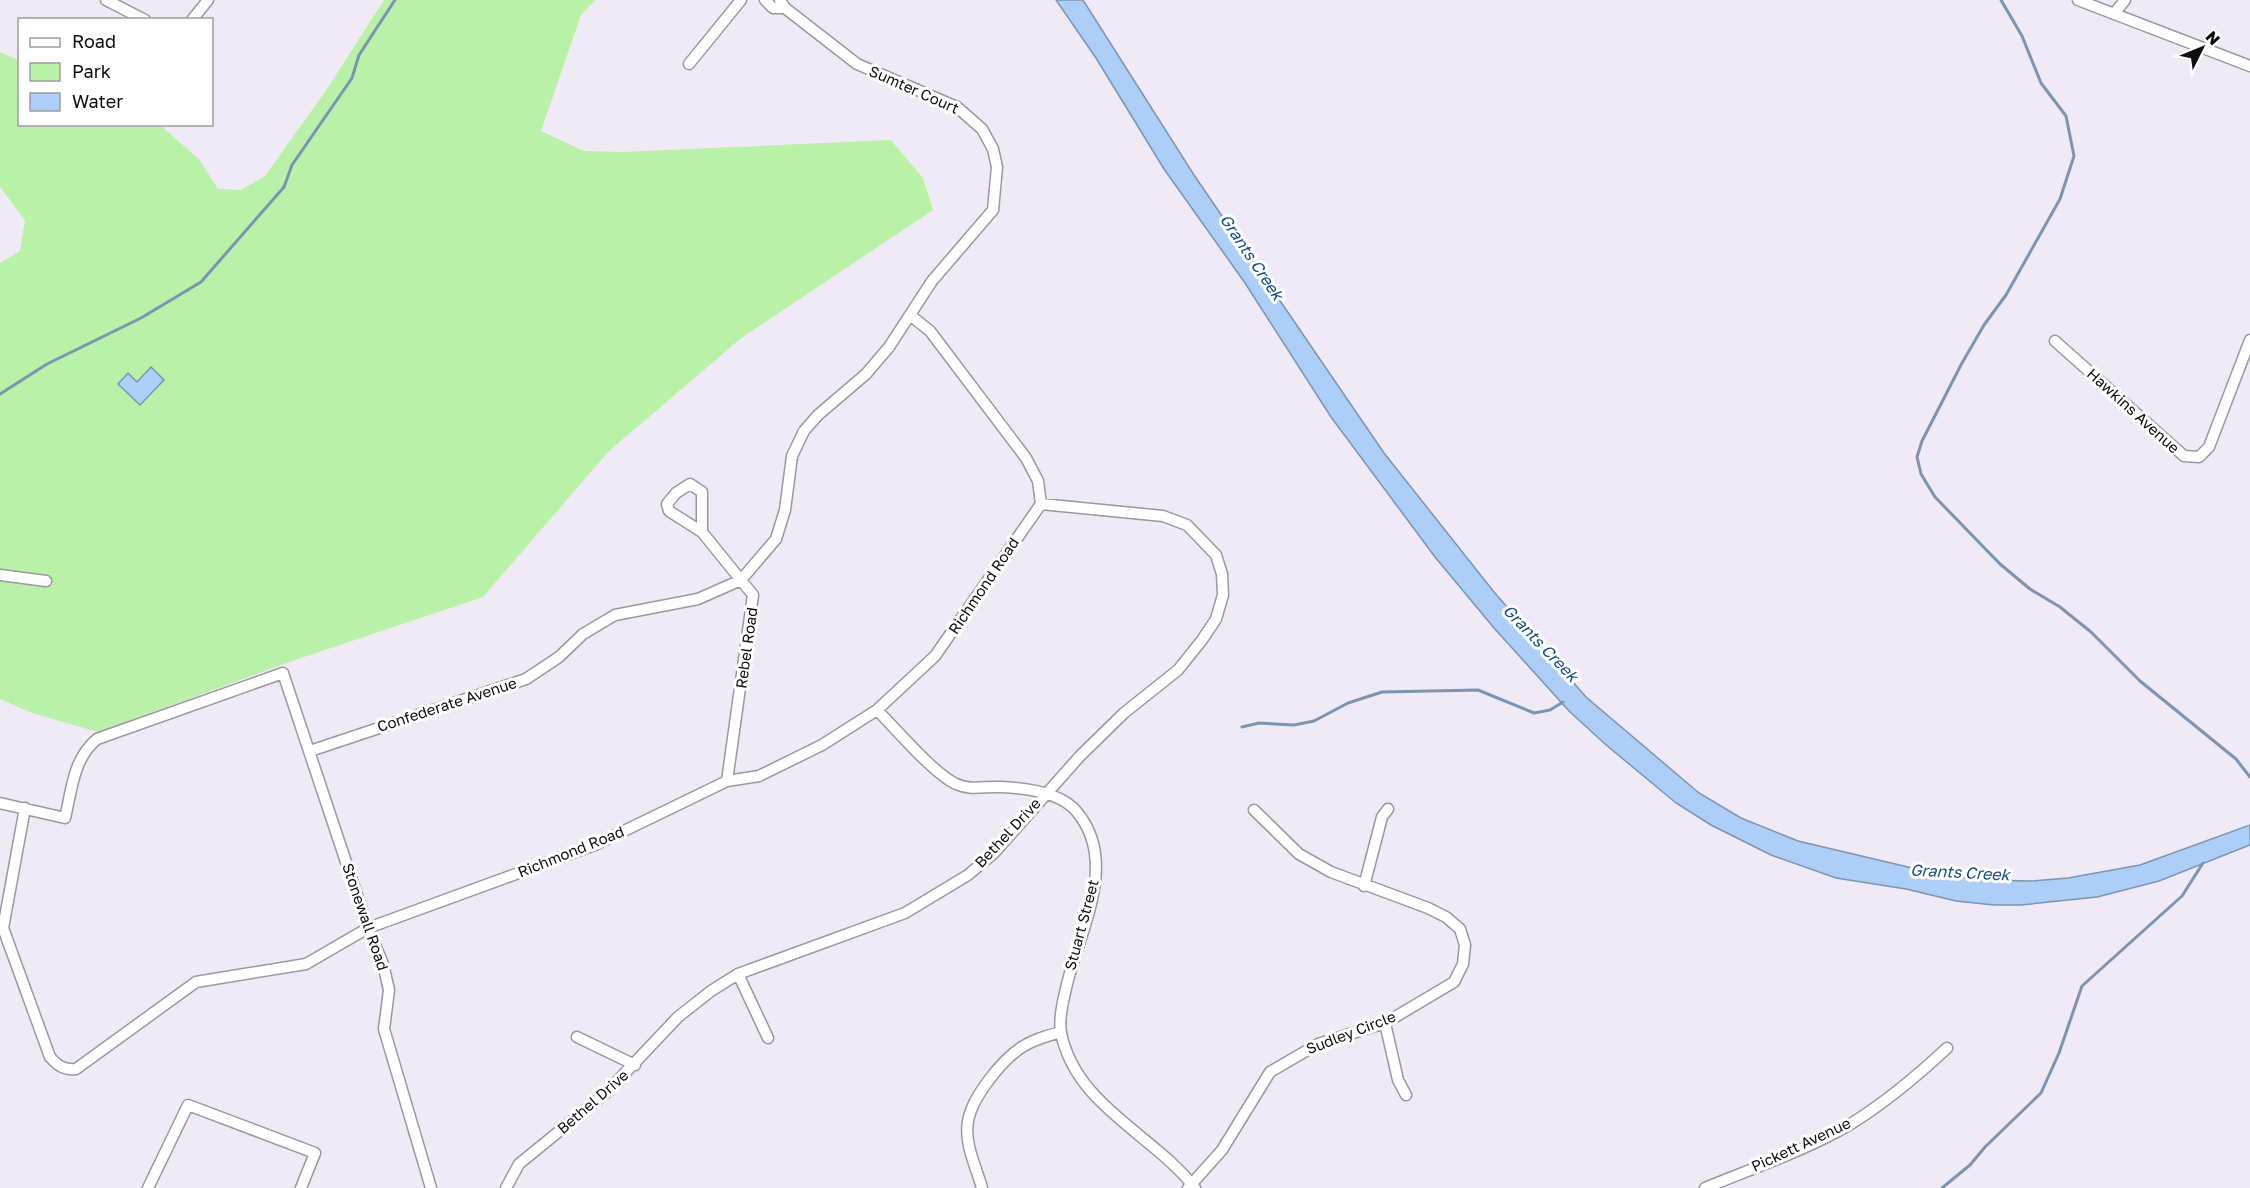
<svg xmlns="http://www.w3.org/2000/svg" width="2250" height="1188" viewBox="0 0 2250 1188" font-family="'Golos Text',sans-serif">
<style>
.green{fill:#b9f1a8}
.water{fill:#accef7;stroke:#7c94b1;stroke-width:1.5}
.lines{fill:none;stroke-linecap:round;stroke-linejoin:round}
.stream{stroke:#7c94b1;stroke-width:3}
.street-casing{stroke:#9b96a1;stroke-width:13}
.street{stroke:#fff;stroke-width:10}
.labels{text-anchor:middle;stroke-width:6;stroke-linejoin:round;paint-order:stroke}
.street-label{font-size:15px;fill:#0d0b0f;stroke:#fff}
.water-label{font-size:16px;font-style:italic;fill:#134c88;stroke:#fff}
</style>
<rect width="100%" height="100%" fill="#f0eaf6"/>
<!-- green -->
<path class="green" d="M 384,0 L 595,0 L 581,15 L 541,131 L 584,151 L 622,152 L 891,140 L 923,178 L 933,210 L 740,339 L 608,452 L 483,597 L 295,660 L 98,732 L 32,713 L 0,699 L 0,580 L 45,587 L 47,575 L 0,569 L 0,263 L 20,251 L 25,220 L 0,187 L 0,52 L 19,60 L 20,124 L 160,125 L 199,159 L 218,189 L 241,190 L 265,176 L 327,89 Z"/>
<!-- water -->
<path class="water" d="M 1056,0 L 1083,0 L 1194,175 L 1384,453 L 1494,592 L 1586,697 L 1699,793 L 1741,818 L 1798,841 L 1925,871 L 1978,880 L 2031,881 L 2068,878 L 2140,865 L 2250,825 L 2250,845 L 2159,881 L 2097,897 L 2021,905 L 1994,905 L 1956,901 L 1906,889 L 1836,878 L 1771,855 L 1711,825 L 1676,803 L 1605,744 L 1569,711 L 1494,628 L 1435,557 L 1331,417 L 1245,283 L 1164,169 L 1096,58 Z
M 151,367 L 164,380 L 140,405 L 118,384 L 128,373 L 137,382 Z"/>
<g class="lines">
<!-- stream -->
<path class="stream" d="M 2001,0 L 2022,36 L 2041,83 L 2066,116 L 2074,156 L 2060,199 L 2006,295 L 1984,325 L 1962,363 L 1922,441 L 1917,457 L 1921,474 L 1935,497 L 2000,564 L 2030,589 L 2060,607 L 2091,632 L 2140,681 L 2236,759 L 2250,777
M 0,394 L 47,364 L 141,318 L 201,282 L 284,187 L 292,165 L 352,78 L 359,55 L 395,0
M 1242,727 L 1259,723 L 1294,725 L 1314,721 L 1348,703 L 1382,692 L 1478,690 L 1534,713 L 1550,710 L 1563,702
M 1942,1188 L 1970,1165 L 1985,1147 L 2041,1093 L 2059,1053 L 2082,986 L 2182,896 L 2203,863"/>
<defs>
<path id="street" d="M 106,0 L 145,20
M 765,0 L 773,8 L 785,8
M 2078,0 L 2250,66
M 2114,14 L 2125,0
M 192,20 L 208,0
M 689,64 L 741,0
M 2055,341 L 2184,456 L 2199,457 L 2209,447 L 2250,340
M 702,532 L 669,511 L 667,504 L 676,493 L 690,484 L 702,492 L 702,532 L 753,595 L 727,781
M 0,575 L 46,581
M 877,710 C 896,729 933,773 956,784 C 972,791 985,786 1001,787 C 1024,788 1061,792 1077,812 C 1121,865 1076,936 1065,993 C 1062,1005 1059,1021 1061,1033 C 1076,1106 1153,1134 1195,1188
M 310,751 L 526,679 L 559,657 L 583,634 L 615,615 L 698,599 L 741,580 L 776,539 L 785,510 L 792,456 L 804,431 L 818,415 L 866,374 L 889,347 L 932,281 L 993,210 L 997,167 L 993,149 L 982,129 L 957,107 L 857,64 L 785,8 L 780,0
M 0,803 L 65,818 C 72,789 73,759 97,739 L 283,673 L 368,928 L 383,964 L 389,990 L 384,1029 L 431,1188
M 25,808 L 3,928 L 50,1057 C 58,1066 64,1070 76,1069 L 196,982 L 306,964 L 368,928 L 595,845 L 727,781 L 759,776 L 822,745 L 877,710 L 935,656 L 1041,504 L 1038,481 L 1026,458 L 930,331 L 910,315
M 1364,886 L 1382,817 L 1388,809
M 738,974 L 768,1038
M 1385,1023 L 1398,1080 L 1406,1095
M 577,1037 L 635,1065
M 148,1188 L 188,1105 L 315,1153 L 301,1188
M 506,1188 L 519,1164 L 606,1093 L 678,1017 L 711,991 L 738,974 L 905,913 L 968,875 L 994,853 L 1080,756 L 1124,713 L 1178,670 L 1202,640 L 1216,619 L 1223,595 L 1222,574 L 1216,555 L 1187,525 L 1163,516 L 1041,504
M 982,1188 C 976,1166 964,1144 968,1121 C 972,1097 1002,1060 1022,1047 C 1034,1039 1047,1036 1061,1032
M 1188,1188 L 1222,1150 L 1270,1072 L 1318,1044 L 1385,1023 L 1454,982 L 1463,964 L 1465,945 L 1460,929 L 1446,917 L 1428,908 L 1331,872 L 1299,854 L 1254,810
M 1705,1188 C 1753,1168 1804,1151 1849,1125 C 1885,1103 1917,1076 1947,1048"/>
</defs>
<!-- street casing -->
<use href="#street" class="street-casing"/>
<!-- street -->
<use href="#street" class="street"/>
</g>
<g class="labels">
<!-- street labels -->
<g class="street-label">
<text transform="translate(914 90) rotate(24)" y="5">Sumter Court</text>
<text transform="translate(2133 411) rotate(42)" y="5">Hawkins Avenue</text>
<text transform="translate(984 586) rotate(-56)" y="5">Richmond Road</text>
<text transform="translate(747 648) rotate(-82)" y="5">Rebel Road</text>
<text transform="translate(447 705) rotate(-18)" y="5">Confederate Avenue</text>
<text transform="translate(1008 833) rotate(-47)" y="5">Bethel Drive</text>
<text transform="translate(571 852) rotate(-22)" y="5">Richmond Road</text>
<text transform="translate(365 917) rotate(71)" y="5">Stonewall Road</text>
<text transform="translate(1082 925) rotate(-75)" y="5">Stuart Street</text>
<text transform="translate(1351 1033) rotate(-21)" y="5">Sudley Circle</text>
<text transform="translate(593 1102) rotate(-41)" y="5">Bethel Drive</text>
<text transform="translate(1801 1145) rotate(-25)" y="5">Pickett Avenue</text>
</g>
<!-- water labels -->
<g class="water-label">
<text transform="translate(1252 257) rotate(56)" y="6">Grants Creek</text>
<text transform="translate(1541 643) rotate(46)" y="6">Grants Creek</text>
<text transform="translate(1960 872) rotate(3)" y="6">Grants Creek</text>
</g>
</g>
<!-- legend -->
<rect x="18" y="18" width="195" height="108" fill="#ffffff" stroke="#9e9d9f" stroke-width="1.5"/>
<rect x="30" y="38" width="30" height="9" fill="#ffffff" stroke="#9e9d9f" stroke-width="1.5"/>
<text x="72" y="48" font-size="18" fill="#0d0b0f">Road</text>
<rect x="30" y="63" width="30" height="18" fill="#b9f1a8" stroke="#9e9d9f" stroke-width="1.5"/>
<text x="72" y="78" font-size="18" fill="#0d0b0f">Park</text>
<rect x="30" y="93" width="30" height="18" fill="#accef7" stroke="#9e9d9f" stroke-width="1.5"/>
<text x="72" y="108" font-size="18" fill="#0d0b0f">Water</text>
<!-- north arrow -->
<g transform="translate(2202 48) rotate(47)" stroke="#ffffff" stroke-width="4.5" paint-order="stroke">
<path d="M0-4.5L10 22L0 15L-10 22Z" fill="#0d0b0f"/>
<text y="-9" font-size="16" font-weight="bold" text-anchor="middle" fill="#0d0b0f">N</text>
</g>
</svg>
